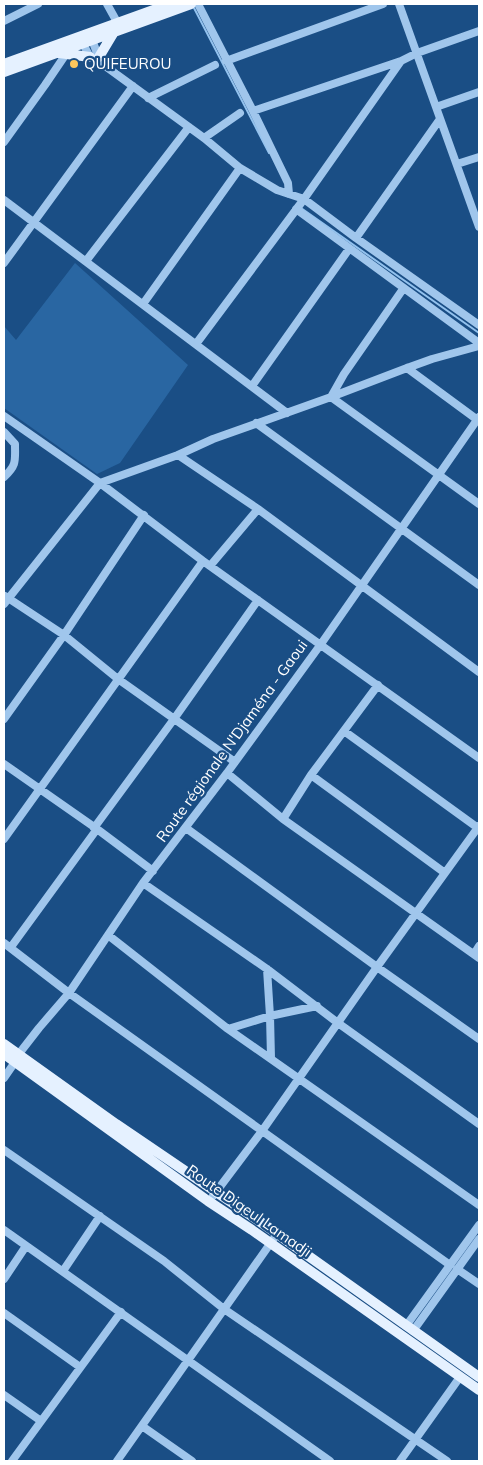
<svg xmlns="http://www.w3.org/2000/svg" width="483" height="1465" viewBox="0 0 483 1465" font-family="Mulish,sans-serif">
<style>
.green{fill:#2966a2}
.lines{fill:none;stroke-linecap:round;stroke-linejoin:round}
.stream{stroke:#93c2ee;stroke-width:2}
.minor{stroke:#a0c6ec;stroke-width:8}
.major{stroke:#e5f1ff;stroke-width:10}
.poi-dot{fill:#fec75c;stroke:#1a4e85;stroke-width:2}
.labels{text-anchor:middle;stroke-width:4.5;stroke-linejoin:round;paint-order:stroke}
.poi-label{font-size:15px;fill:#fff;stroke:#1a4e85;text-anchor:start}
.street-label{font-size:15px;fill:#fff;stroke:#1a4e85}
</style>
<rect width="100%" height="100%" fill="#1a4e85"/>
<!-- green -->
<path class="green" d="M 75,263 L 188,365 L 120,463 L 97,474 L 4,408 L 4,326 L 16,340 Z"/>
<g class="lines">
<!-- stream -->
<path class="stream" d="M 194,8 L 269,153
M 301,208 L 479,333"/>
<!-- minor -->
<path class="minor" d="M 107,4 L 117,22
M 198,4 L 253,111 L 288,183 L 289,194
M 399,4 L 479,227
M 4,21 L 38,4
M 91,37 L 100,61
M 81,40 L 90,57 L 101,63 L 204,138 L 240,168 L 277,190 L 304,199 L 356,238 L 479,325
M 226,61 L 383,4
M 148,98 L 215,65
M 436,107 L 479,92
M 253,111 L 401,61
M 204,138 L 240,113
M 4,142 L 45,85 L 66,54
M 457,164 L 479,157
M 4,200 L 287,413
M 296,209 L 479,343
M 356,238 L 440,119
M 86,261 L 189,127
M 4,263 L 133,86
M 403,289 L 344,374 L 331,397 L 479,504
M 143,304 L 240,168
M 196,344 L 304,199 L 401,61 L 417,53 L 479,31
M 407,368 L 479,421
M 252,386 L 349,249
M 4,416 L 100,483 L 203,561 L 479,758
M 256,423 L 479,585
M 4,432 L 15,444 C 15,461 17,465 4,477
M 178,455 L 258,509 L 479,672
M 210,566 L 258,509
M 5,596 L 64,635 L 118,679 L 235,762
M 4,604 L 100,483 L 178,455 L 213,439 L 331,397 L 407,368 L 432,359 L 479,346
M 4,719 L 64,635 L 144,515
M 344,731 L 478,828
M 4,764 L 97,829 L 153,871
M 227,773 L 283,819 L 311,775 L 378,685
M 311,775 L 445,873
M 283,819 L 479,958
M 94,828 L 174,719 L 258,600
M 186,828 L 377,967 L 479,1039
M 4,839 L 203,561
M 143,883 L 267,969 L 338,1023 L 479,1124
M 108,935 L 228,1029 L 479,1205
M 4,943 L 69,993 L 450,1265
M 11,947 L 97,829
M 474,954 L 479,946
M 267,969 L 270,1016 L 271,1058
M 228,1029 L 270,1016 L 317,1006
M 4,1078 L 15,1062 L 18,1055 L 39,1028 L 69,993 L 143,883 L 227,773 L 321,644 L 479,417
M 4,1150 L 164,1261 L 224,1309 L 447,1461
M 213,1196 L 262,1131 L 377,967 L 479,826
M 4,1230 L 330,1461
M 457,1269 L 479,1284
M 63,1271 L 100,1216
M 4,1279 L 26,1246
M 4,1313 L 80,1367
M 406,1326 L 479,1225
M 413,1331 L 479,1239
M 4,1395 L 41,1421
M 142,1426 L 192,1461
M 12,1461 L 121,1312
M 117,1461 L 277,1234
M 400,1461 L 460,1377"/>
<!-- major -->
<path class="major" d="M 59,53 L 90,57
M 99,57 L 114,32
M 4,64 L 170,4
M 4,72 L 191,4
M 4,1044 L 116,1124 L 262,1223 L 479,1377
M 4,1054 L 208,1201 L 252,1230 L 479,1390"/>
</g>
<!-- markers -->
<circle class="poi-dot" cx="74" cy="64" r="5"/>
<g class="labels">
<!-- poi labels -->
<g class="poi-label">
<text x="84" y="69">QUIFEUROU</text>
</g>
<!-- street labels -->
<g class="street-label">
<text transform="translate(232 741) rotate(-54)" y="5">Route régionale N'Djaména - Gaoui</text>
<text transform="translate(249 1211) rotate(35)" y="5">Route Digeul Lamadji</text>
</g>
</g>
<!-- border -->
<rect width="483" height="1465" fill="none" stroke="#ffffff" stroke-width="10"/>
</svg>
